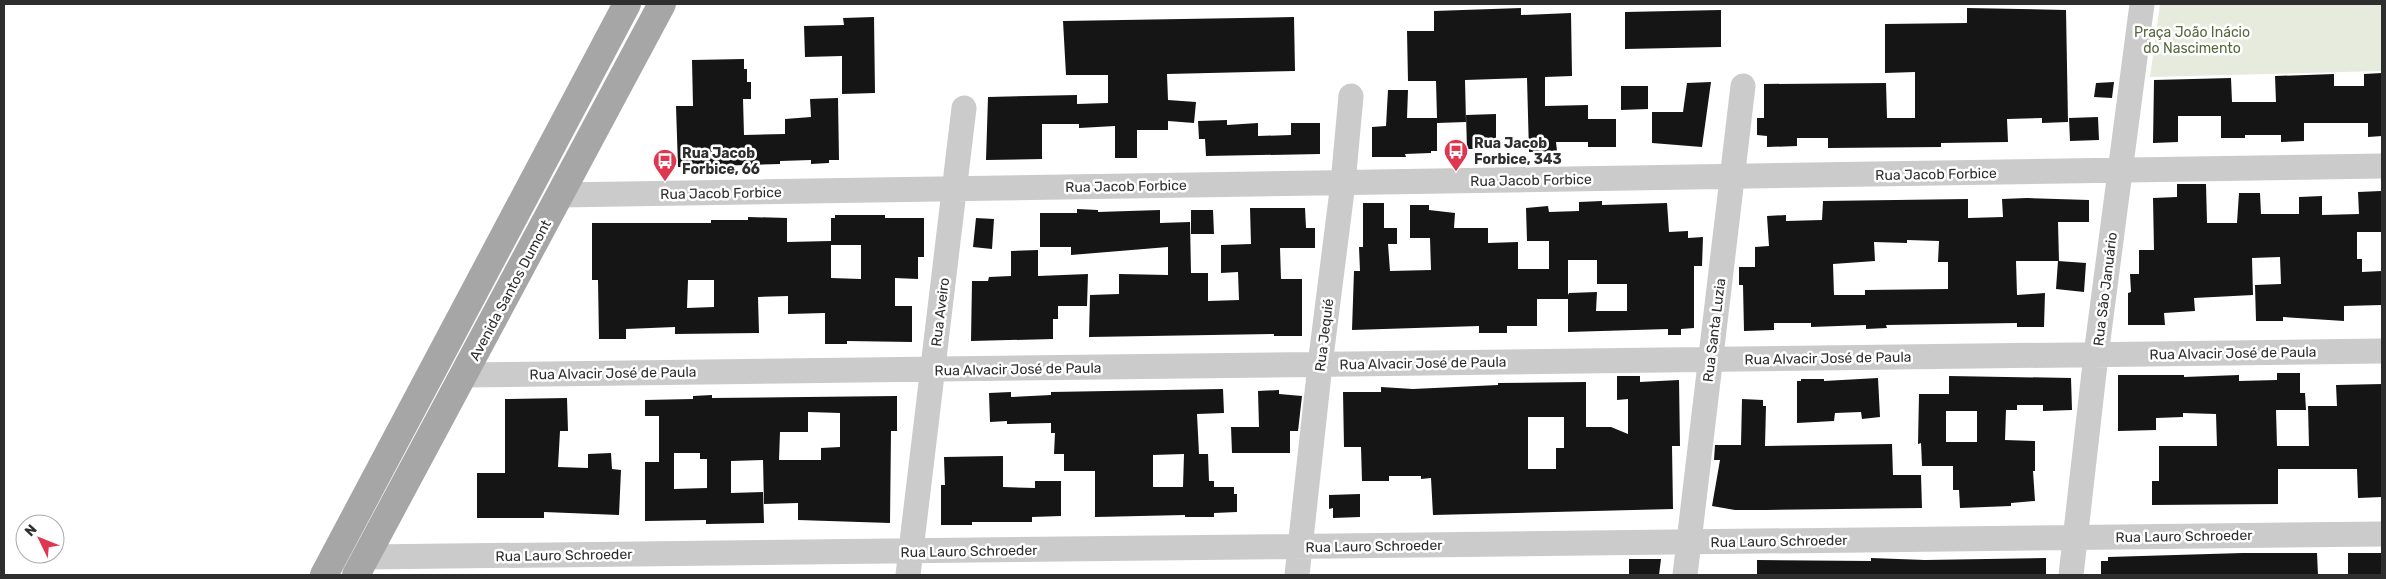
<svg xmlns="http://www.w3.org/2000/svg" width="2386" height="579" viewBox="0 0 2386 579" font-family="Rubik,sans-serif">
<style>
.green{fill:#e6ebdd}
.building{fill:#151515;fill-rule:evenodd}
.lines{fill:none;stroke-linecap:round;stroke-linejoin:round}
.minor{stroke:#cbcbcb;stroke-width:25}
.major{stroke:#a6a6a6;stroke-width:28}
.labels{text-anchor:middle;stroke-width:5;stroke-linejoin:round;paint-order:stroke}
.park-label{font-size:14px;fill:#55683d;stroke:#fff}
.poi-label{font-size:14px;font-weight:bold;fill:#2e2e2e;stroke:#fff;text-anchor:start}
.street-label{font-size:14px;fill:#2e2e2e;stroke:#fff}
</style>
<rect width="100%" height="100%" fill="#fff"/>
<!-- green -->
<path class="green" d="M 2160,4 L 2382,4 L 2382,71 L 2150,77 Z"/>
<!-- building -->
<path class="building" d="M 1521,8 L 1521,15 L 1571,13 L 1572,76 L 1545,77 L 1545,106 L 1588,105 L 1588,119 L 1616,119 L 1616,147 L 1588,147 L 1588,142 L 1556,142 L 1557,151 L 1529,152 L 1527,78 L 1465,80 L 1466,122 L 1437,123 L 1437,151 L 1431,151 L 1431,153 L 1405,154 L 1406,157 L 1372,157 L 1372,127 L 1386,126 L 1388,90 L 1408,90 L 1407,118 L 1437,118 L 1436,81 L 1408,81 L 1407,31 L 1434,31 L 1434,11 Z
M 1967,8 L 2066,10 L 2068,122 L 2042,123 L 2042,118 L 2007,119 L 2008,142 L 1941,143 L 1941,147 L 1828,148 L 1828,138 L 1797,138 L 1797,146 L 1767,147 L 1767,136 L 1757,135 L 1757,118 L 1764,118 L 1764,84 L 1886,83 L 1887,118 L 1915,118 L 1915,72 L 1885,73 L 1885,24 L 1967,23 Z
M 1721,10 L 1721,47 L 1625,49 L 1625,12 Z
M 874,17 L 875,93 L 842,94 L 842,56 L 805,57 L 804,26 L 844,25 L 843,18 Z
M 1294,17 L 1295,71 L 1167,74 L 1168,100 L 1196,102 L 1194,123 L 1168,121 L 1168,130 L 1137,130 L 1137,158 L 1115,158 L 1115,126 L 1079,128 L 1079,124 L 1042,124 L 1042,159 L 986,160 L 988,97 L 1077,95 L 1077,104 L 1108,103 L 1108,75 L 1066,75 L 1063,21 Z
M 744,59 L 744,69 L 747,69 L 747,82 L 751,82 L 751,99 L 743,99 L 744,135 L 785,134 L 785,119 L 811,117 L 810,99 L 838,98 L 839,160 L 829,160 L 829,163 L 811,164 L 811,160 L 780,161 L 780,164 L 678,167 L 676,106 L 693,106 L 692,60 Z
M 2382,73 L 2382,136 L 2368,137 L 2368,123 L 2304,123 L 2304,141 L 2281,142 L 2281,135 L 2245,135 L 2245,138 L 2221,138 L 2221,116 L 2178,116 L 2178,142 L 2153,143 L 2154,80 L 2231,78 L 2232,102 L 2276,102 L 2275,76 L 2334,74 L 2334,86 L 2364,86 L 2364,74 Z
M 1711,82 L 1702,147 L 1652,143 L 1652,112 L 1683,112 L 1687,83 Z
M 2114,82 L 2112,98 L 2094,97 L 2096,83 Z
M 1621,86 L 1648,86 L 1648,109 L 1621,110 Z
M 1496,114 L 1496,149 L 1467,149 L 1466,115 Z
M 2098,117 L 2099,140 L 2070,141 L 2069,118 Z
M 1227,120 L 1227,125 L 1258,123 L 1258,136 L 1291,135 L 1291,123 L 1320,123 L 1320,154 L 1206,156 L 1205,139 L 1199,139 L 1198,121 Z
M 2177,184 L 2206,184 L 2207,223 L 2237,223 L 2239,193 L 2260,193 L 2261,214 L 2299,214 L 2299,197 L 2322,196 L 2322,215 L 2359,214 L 2358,192 L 2381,191 L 2382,232 L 2357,232 L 2357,259 L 2362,259 L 2362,272 L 2382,271 L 2382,305 L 2344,306 L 2344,321 L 2283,317 L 2283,321 L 2256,321 L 2255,285 L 2281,284 L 2280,257 L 2252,258 L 2253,295 L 2194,298 L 2195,311 L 2164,313 L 2165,325 L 2128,325 L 2128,293 L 2131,292 L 2130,274 L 2139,274 L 2139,250 L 2154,250 L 2153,198 L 2177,197 Z
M 2027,198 L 2089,200 L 2089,222 L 2058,222 L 2059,261 L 2016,261 L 2017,295 L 2045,293 L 2044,327 L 2017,327 L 2017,323 L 1886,325 L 1887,328 L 1866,329 L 1866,325 L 1811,327 L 1811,323 L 1774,323 L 1774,330 L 1744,331 L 1743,285 L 1739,285 L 1739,267 L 1755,267 L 1755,247 L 1769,246 L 1767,216 L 1786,215 L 1786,221 L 1822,220 L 1823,201 L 1968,199 L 1968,218 L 2003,217 L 2002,199 ZM 1907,240 L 1939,241 L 1938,262 L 1948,262 L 1948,289 L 1865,290 L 1865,295 L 1834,295 L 1833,264 L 1875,261 L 1874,242 L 1907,243 Z
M 1602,201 L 1602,205 L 1667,203 L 1669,232 L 1688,231 L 1688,238 L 1703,237 L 1702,266 L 1694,266 L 1694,328 L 1681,329 L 1681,335 L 1668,335 L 1668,329 L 1568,332 L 1568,299 L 1537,299 L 1537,326 L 1507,326 L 1507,333 L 1479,333 L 1479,326 L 1352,330 L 1354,271 L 1360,271 L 1359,247 L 1363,247 L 1363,203 L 1384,203 L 1384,228 L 1397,228 L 1397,244 L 1388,244 L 1390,271 L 1431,270 L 1430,238 L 1410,238 L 1410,205 L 1429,205 L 1429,210 L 1455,213 L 1454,228 L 1488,228 L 1488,243 L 1518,242 L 1518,269 L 1549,269 L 1549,241 L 1527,241 L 1526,208 L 1548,206 L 1549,212 L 1579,211 L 1579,202 ZM 1568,260 L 1597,260 L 1597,284 L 1627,284 L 1627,311 L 1596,311 L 1597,292 L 1569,293 L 1568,295 Z
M 1250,208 L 1305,208 L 1306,228 L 1315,228 L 1315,248 L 1280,248 L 1281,279 L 1302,279 L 1302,336 L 1274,336 L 1274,334 L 1089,337 L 1090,295 L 1119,294 L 1119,274 L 1168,275 L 1168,247 L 1071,255 L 1071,247 L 1040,247 L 1040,213 L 1077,213 L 1077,209 L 1098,210 L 1098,212 L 1160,210 L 1160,223 L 1190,222 L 1191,273 L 1208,273 L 1208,301 L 1239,300 L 1238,272 L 1221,273 L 1221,245 L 1251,244 Z
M 1191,210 L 1213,210 L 1214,234 L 1191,234 Z
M 835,215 L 885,215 L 885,218 L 924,218 L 924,257 L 918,257 L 918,279 L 895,278 L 895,306 L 912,306 L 912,342 L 847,341 L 847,344 L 825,344 L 825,313 L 788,314 L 788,296 L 758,297 L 759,333 L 675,334 L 675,327 L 626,329 L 626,339 L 599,339 L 598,280 L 592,280 L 592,223 L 711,223 L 711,220 L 748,220 L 748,217 L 787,218 L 787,242 L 831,241 L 831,218 L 835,218 ZM 831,245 L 861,245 L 861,279 L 831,278 ZM 688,280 L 714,280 L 714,307 L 687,308 Z
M 976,218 L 994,219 L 992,249 L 973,247 Z
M 1038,250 L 1038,276 L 1088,274 L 1087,306 L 1058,306 L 1058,319 L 1053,319 L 1053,339 L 971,341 L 972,281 L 988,281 L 989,277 L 1011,276 L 1011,251 Z
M 2058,261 L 2086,263 L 2084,292 L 2056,289 Z
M 2277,373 L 2300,373 L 2300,393 L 2305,393 L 2306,410 L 2276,410 L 2277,446 L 2309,446 L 2308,406 L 2337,406 L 2336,385 L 2382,384 L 2382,497 L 2358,498 L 2357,469 L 2278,469 L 2278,504 L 2152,505 L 2152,481 L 2159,481 L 2159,446 L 2217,446 L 2216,414 L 2183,413 L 2183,417 L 2156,418 L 2156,430 L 2118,431 L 2118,375 L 2184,375 L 2184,377 L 2239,375 L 2239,381 L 2277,380 Z
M 1617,376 L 1640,376 L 1640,382 L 1679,380 L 1680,446 L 1672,446 L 1673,509 L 1433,515 L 1431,478 L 1421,479 L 1421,476 L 1389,476 L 1389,481 L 1362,481 L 1361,447 L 1344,447 L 1343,392 L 1381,392 L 1381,387 L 1413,389 L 1498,385 L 1498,383 L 1586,382 L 1586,427 L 1611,427 L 1628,434 L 1628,399 L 1617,400 ZM 1528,417 L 1564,417 L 1564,448 L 1556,448 L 1556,469 L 1528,469 Z
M 1949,376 L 2071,378 L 2072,410 L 2043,411 L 2043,405 L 2017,405 L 2017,410 L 2006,410 L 2005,440 L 2035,441 L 2035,471 L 2033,471 L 2035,501 L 2011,503 L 2011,506 L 1960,508 L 1959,490 L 1953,490 L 1953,466 L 1922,466 L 1921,443 L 1918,444 L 1919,394 L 1949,394 ZM 1946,411 L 1977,411 L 1977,442 L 1946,442 Z
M 1878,378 L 1880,417 L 1862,419 L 1861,412 L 1835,413 L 1834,421 L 1797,423 L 1797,381 L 1801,381 L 1801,379 L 1824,379 L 1824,381 Z
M 1223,389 L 1224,413 L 1197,414 L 1199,454 L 1208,454 L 1209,481 L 1214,481 L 1214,487 L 1234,487 L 1234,494 L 1237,494 L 1237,512 L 1214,513 L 1214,517 L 1185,517 L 1185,515 L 1095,517 L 1095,471 L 1064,471 L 1064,454 L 1054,454 L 1055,433 L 1051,433 L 1051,423 L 1007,424 L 1007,421 L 990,422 L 989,393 L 1011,392 L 1011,397 L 1051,395 L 1051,392 ZM 1184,454 L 1183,487 L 1153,487 L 1153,455 Z
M 1279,390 L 1279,394 L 1302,396 L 1298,431 L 1290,431 L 1290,453 L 1232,453 L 1231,427 L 1259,427 L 1258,391 Z
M 712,395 L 712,398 L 897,396 L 897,431 L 891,431 L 890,523 L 798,520 L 798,503 L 764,504 L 763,460 L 731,461 L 731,493 L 763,492 L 764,523 L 706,524 L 706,520 L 645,521 L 645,462 L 659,462 L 659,416 L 645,416 L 645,400 L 693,399 L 693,396 ZM 808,412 L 840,413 L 840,447 L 821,448 L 821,460 L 779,460 L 780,432 L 808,432 ZM 674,453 L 700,453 L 700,459 L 707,459 L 707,488 L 674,489 Z
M 567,398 L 568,431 L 560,431 L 558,467 L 588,468 L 588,454 L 611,453 L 612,469 L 621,470 L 619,515 L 544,512 L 544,518 L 477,518 L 477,473 L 505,473 L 505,399 Z
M 1742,399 L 1763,400 L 1763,406 L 1766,406 L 1765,446 L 1892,444 L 1893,475 L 1921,475 L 1922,508 L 1766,510 L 1735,510 L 1712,506 L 1720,460 L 1714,460 L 1715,445 L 1741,445 Z
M 1003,456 L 1003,487 L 1035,488 L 1035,481 L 1061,481 L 1061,516 L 1032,517 L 1032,522 L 972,522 L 972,525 L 941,525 L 941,485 L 945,485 L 944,457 Z
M 1360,494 L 1360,517 L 1333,518 L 1333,508 L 1329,509 L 1329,495 Z
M 2243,553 L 2317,553 L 2318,575 L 2101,575 L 2101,561 L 2108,561 L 2108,557 Z
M 2348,553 L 2382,553 L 2382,575 L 2348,575 Z
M 1871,558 L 1925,560 L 2046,558 L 2046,575 L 1757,575 L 1757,560 L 1871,561 Z
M 1629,559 L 1661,559 L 1659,575 L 1629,575 Z"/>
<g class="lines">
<!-- minor -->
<path class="minor" d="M 560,195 L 2382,166
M 463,375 L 2382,351
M 366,557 L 2382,534
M 908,575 L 964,108
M 1297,575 L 1320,365 L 1343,183 L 1351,96
M 1685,575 L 1743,86
M 2071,575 L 2096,355 L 2142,4"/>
<!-- major -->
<path class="major" d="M 324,575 L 627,4
M 356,575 L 662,4"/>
</g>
<!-- icons -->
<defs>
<symbol id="bus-pin" viewBox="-11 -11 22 30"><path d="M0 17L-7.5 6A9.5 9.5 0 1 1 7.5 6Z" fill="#df3750" stroke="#fff"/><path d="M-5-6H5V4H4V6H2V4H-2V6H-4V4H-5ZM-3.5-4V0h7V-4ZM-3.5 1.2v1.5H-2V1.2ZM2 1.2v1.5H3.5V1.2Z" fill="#fff"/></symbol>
</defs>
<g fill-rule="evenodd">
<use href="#bus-pin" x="1442" y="137" width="28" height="38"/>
<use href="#bus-pin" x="651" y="147" width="28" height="38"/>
</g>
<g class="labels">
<!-- park labels -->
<g class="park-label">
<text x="2192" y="37">Praça João Inácio<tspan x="2192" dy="16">do Nascimento</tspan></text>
</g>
<!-- poi labels -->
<g class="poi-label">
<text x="1474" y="148">Rua Jacob<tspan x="1474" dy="16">Forbice, 343</tspan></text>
<text x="682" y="158">Rua Jacob<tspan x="682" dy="16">Forbice, 66</tspan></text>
</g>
<!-- street labels -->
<g class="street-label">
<text transform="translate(1936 174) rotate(-1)" y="5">Rua Jacob Forbice</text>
<text transform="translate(1531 180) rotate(-1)" y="5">Rua Jacob Forbice</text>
<text transform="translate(1126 186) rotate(-1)" y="5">Rua Jacob Forbice</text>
<text transform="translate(721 193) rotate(-1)" y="5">Rua Jacob Forbice</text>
<text transform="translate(2105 289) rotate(-83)" y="5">Rua São Januário</text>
<text transform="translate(510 290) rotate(-62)" y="5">Avenida Santos Dumont</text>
<text transform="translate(940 312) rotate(-83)" y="5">Rua Aveiro</text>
<text transform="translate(1714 330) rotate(-83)" y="5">Rua Santa Luzia</text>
<text transform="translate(1324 335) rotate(-83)" y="5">Rua Jequié</text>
<text transform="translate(2233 353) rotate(-1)" y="5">Rua Alvacir José de Paula</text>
<text transform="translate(1828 358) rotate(-1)" y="5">Rua Alvacir José de Paula</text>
<text transform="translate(1423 363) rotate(-1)" y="5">Rua Alvacir José de Paula</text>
<text transform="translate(1018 369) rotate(-1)" y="5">Rua Alvacir José de Paula</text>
<text transform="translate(613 373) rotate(-1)" y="5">Rua Alvacir José de Paula</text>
<text transform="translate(2184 536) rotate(-1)" y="5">Rua Lauro Schroeder</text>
<text transform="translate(1779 541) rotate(-1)" y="5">Rua Lauro Schroeder</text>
<text transform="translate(1374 546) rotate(-1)" y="5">Rua Lauro Schroeder</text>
<text transform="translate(969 551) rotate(-1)" y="5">Rua Lauro Schroeder</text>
<text transform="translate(564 555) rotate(-1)" y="5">Rua Lauro Schroeder</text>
</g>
</g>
<!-- border -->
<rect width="2386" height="579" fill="none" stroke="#2e2e2e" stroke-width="10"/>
<!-- north arrow -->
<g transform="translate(40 539) rotate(313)"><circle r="24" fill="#ffffff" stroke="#ababab"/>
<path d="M0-4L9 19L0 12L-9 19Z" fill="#df3750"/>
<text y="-8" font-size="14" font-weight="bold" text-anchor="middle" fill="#2e2e2e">N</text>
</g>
</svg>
